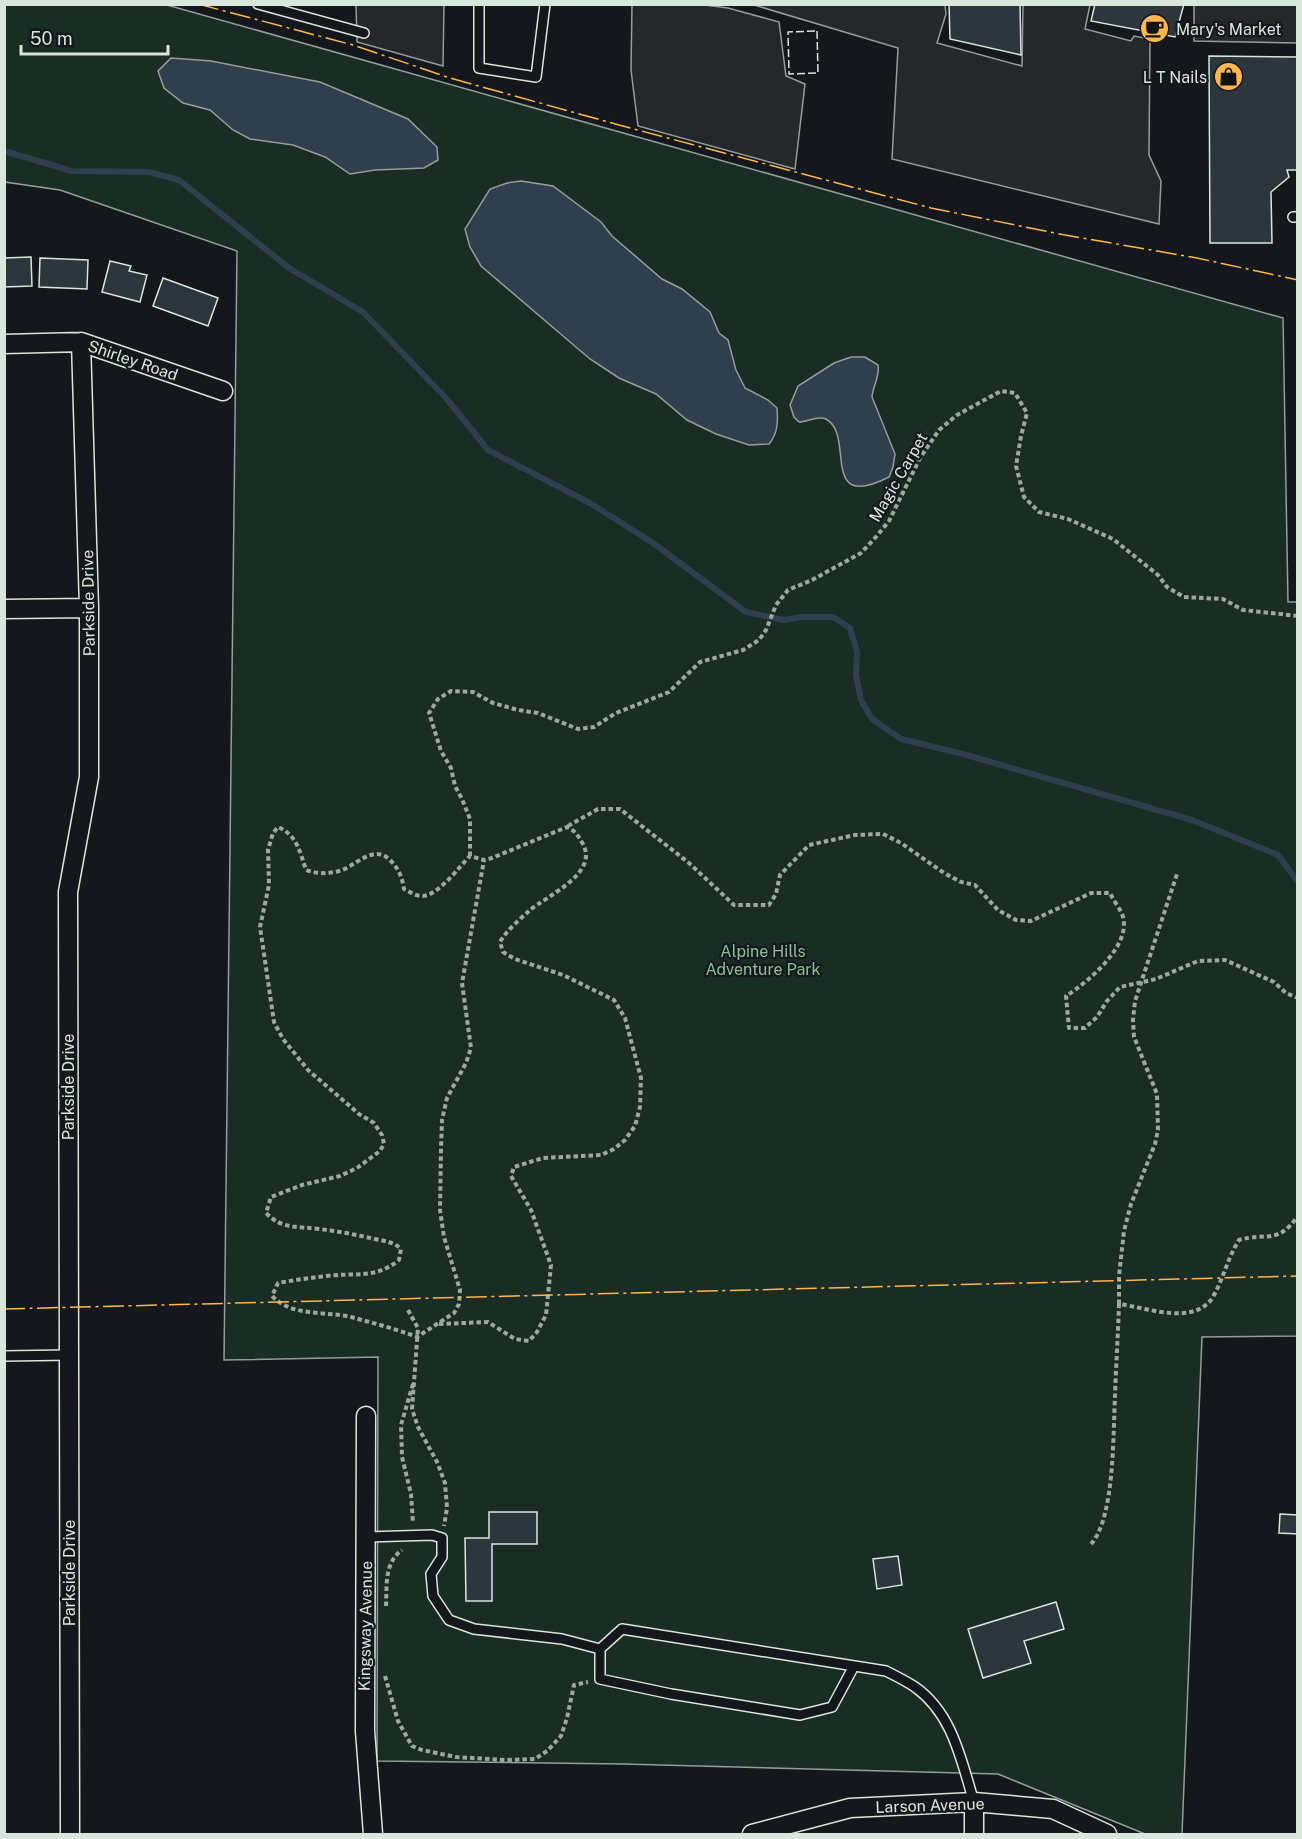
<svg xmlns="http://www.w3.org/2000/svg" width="1302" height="1839" viewBox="0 0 1302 1839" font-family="'Public Sans',sans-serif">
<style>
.green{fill:#1a2d24;stroke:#939e99;stroke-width:1.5}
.parking{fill:#24282b;stroke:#939e99;stroke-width:1.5}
.water{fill:#2f3f4d;stroke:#939e99;stroke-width:1.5}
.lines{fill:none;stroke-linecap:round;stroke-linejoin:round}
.stream{stroke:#2f3f4d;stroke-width:6}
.building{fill:#2c363c;stroke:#d8e6dc;stroke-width:1.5}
.lane-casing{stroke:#d8e6dc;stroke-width:12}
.street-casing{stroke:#d8e6dc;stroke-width:21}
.path{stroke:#9da8a2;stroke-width:4;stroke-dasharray:4.5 3;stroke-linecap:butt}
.lane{stroke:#14181c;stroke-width:9}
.street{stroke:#14181c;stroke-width:18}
.fence{stroke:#d8e6dc;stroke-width:1.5;stroke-dasharray:8 3;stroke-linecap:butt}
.power{stroke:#ffb74d;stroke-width:1.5;stroke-dasharray:21 4.5 3 4.5;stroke-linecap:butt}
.labels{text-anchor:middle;stroke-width:4.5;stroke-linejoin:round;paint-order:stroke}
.poi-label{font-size:16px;fill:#d8e6dc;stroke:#14181c;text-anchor:start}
.street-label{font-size:16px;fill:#d8e6dc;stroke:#14181c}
.park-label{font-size:16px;fill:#8ac095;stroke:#14181c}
</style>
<rect width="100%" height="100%" fill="#14181c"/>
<!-- green -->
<path class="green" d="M 4,5 L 167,5 L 1283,318 L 1288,602 L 1298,602 L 1297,1336 L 1202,1337 L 1182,1834 L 1145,1834 L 998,1774 L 623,1764 L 377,1761 L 378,1357 L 224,1360 L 237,251 L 60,190 L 5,182 Z"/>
<!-- parking -->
<path class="parking" d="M 697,4 L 728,8 L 779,22 L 786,76 L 805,84 L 795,169 L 638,126 L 631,70 L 632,5 Z
M 356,5 L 444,5 L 443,66 L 357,42 Z
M 905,5 L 945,5 L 946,14 L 937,43 L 1022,66 L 1023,5 L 1090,5 L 1085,29 L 1131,41 L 1134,36 L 1150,39 L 1149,155 L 1161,181 L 1159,224 L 892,159 L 898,48 L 754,5 Z
M 1194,5 L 1297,5 L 1297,43 L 1194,41 Z"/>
<!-- water -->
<path class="water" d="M 171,58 L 211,61 L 320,82 L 408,119 L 437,147 L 438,160 L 424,168 L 375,170 L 350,174 L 325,157 L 293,145 L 250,139 L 233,130 L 210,110 L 183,103 L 164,88 L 158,71 Z
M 521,181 L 553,186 L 601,222 L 612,236 L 662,279 L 682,289 L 710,312 L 719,333 L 728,340 L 736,370 L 745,388 L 768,400 L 777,408 C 778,422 778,433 769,444 L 749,445 L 716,434 L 687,420 L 656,394 L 619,378 L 590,359 L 481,266 L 470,247 L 465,229 L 490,189 L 507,183 Z
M 851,357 L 865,357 L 878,365 C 880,377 873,385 872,397 L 895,454 L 893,467 L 889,477 C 818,513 856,435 826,419 C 818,415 807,422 799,422 L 794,417 L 790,405 L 798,386 L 834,363 Z"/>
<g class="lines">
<!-- stream -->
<path class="stream" d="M 4,151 L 72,171 L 149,172 L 179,180 L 289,268 L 363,312 L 446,398 L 488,450 L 590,503 L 653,543 L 746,612 L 784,620 L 802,617 L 833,617 L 850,628 L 857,652 L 856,675 L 861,700 L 872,719 L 901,739 L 963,754 L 1192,820 L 1278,855 L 1298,882"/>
</g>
<!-- building -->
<path class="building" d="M 949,4 L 1020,4 L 1021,55 L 950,39 Z
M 1095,4 L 1184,4 L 1175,37 L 1091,21 Z
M 1209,56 L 1298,57 L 1298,170 L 1287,170 L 1289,177 L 1271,192 L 1272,243 L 1210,243 Z
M 31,257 L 32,286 L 4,287 L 4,258 Z
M 40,258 L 88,260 L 87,289 L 39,287 Z
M 110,261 L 131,266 L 129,271 L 147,275 L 140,302 L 102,292 Z
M 163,278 L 218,298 L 208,326 L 153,306 Z
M 489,1512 L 537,1512 L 537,1544 L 492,1544 L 492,1601 L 466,1601 L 465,1538 L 489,1538 Z
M 1280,1514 L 1298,1515 L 1298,1534 L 1279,1533 Z
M 898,1556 L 902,1585 L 877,1589 L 873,1559 Z
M 1056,1602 L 1064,1629 L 1024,1641 L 1031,1663 L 983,1678 L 968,1629 Z"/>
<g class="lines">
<defs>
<path id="lane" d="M 258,4 L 364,33
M 479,6 L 479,68 L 536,77 L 545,4
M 1293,217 L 1298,217
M 4,1356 L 69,1355
M 366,1537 L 432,1535 L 442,1538 L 442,1557 L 431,1574 L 433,1596 L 449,1620 L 474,1629 L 562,1639 L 600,1649
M 854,1666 L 832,1707 L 800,1715 L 671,1694 L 600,1679 L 600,1649 L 622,1629 L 886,1671 C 896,1676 906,1681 915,1687 C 953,1714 961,1760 974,1802"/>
<path id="street" d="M 4,344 L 81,342 L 223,391
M 4,609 L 89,608
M 366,1416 L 365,1731 L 373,1834
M 70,1834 L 68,892 L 89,777 L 89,608 L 81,342
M 752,1834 L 850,1808 L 974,1802 L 1053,1809 L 1107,1834
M 974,1834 L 974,1802"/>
</defs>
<!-- lane casing -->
<use href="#lane" class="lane-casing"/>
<!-- street casing -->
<use href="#street" class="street-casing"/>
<!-- path -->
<path class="path" d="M 568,826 L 598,809 L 620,809 L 689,863 L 734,905 L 769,905 L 776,894 L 780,875 L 809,845 L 855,835 L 883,834 L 901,843 L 944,873 L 961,882 L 975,885 L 998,910 L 1016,920 L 1031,921 L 1091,893 L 1110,893 C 1113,900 1119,907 1122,914 C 1134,944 1088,982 1066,996 L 1069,1028 L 1085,1028 L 1097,1017 L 1107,1001 L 1120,987 L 1156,979 L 1198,961 L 1225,960 L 1274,982 L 1286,993 L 1298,998
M 470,856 L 470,819 L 462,799 L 455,786 L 451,768 L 441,751 L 429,713 L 438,699 L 451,691 L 473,692 L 493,703 L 518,710 L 538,713 L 578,729 L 594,727 L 616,713 L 669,692 L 700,662 L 743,650 L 759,640 L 766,630 L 776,605 L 788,590 L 812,580 L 861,553 L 875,538 L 889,521 L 920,458 L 939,430 L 957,415 L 1001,391 L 1015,393 L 1027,413 L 1021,436 L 1016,466 L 1024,497 L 1039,512 L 1068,519 L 1113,539 L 1158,575 L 1167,587 L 1184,597 L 1223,599 L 1243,610 L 1298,616
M 1119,1304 L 1119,1276 L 1124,1231 L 1131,1204 L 1155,1144 L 1158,1130 L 1157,1094 L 1134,1037 L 1133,1020 L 1135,1001 L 1177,874
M 408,1310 L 418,1328 L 412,1409 L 418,1427 L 437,1462 L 445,1483 L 447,1508 L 444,1526
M 439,1324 L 488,1322 L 515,1339 L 529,1341 L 537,1332 L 546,1315 L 551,1265 L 531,1210 L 511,1176 L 514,1167 L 543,1158 L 601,1155 L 614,1149 L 625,1140 L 635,1126 L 640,1107 L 641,1078 L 625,1018 L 614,1000 L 563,975 L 515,959 L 503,952 L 500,942 C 507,930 519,920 529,911 C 546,896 599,874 583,844 C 578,836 576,831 567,827 L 492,858 L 484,860 L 470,856 C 459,867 438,896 422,896 C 416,896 410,892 404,889 C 402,877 399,869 390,860 C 373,843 355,867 339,871 C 327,874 318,874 306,870 C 300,852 297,835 278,827 L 273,833 L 268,850 L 269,885 L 260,927 L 274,1022 L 283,1039 L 308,1070 L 359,1114 L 374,1123 L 382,1135 L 384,1144 L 380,1151 L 357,1168 L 340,1176 L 302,1185 L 271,1197 L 266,1213 C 283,1230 297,1226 319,1229 C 338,1231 357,1235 375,1239 C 385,1241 394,1242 401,1249 L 399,1260 C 374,1280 355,1272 326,1276 C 310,1278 294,1280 278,1283 L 272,1296 C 292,1317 325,1311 351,1317 C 373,1323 396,1329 417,1337 L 454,1313 L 459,1304 L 460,1290 L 444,1237 L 440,1210 L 441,1149 L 442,1120 L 447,1098 L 466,1063 L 471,1048 L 462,983 L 484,860
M 413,1384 L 401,1425 L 402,1457 L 411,1494 L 413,1523
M 1091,1544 C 1115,1518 1113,1432 1115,1396 C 1116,1365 1118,1335 1119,1304 C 1148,1308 1197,1327 1214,1295 C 1224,1277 1228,1257 1239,1240 C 1268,1232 1277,1245 1298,1216
M 386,1606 C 387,1585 384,1563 402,1550
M 385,1676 L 398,1721 L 412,1746 L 422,1750 L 456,1757 L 505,1760 L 535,1759 L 547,1751 L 561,1736 L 567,1718 L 574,1685 L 588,1682"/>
<!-- lane -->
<use href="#lane" class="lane"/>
<!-- street -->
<use href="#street" class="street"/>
<!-- fence -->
<path class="fence" d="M 817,31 L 818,73 L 789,74 L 788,32 Z"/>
<!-- power -->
<path class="power" d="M 198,4 L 353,45 L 450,78 L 619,125 L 931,208 L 1065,235 L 1197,258 L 1298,280
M 4,1309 L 1298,1276"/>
</g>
<!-- icons -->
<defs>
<symbol id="cafe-disc" viewBox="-11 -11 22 22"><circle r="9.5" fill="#ffb74d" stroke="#14181c"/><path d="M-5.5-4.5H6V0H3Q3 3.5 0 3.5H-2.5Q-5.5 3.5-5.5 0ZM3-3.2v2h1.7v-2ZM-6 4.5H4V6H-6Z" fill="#111"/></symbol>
<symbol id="shop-disc" viewBox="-11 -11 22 22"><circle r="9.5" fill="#ffb74d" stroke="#14181c"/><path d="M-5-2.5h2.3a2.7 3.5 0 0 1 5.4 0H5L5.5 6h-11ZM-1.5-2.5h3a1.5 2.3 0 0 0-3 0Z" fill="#111"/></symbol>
</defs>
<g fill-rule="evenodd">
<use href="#cafe-disc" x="1138" y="12" width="33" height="33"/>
<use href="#shop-disc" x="1212" y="60" width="33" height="33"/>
</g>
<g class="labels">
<!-- poi labels -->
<g class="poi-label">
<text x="1176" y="35">Mary's Market</text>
<text x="1207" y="83" text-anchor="end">L T Nails</text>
</g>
<!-- street labels -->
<g class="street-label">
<text transform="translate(133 360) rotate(19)" y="6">Shirley Road</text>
<text transform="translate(898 477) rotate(-60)" y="6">Magic Carpet</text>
<text transform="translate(88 603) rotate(-91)" y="6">Parkside Drive</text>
<text transform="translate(68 1087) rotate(-90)" y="6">Parkside Drive</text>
<text transform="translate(69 1573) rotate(-90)" y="6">Parkside Drive</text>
<text transform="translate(365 1626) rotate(-89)" y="6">Kingsway Avenue</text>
<text transform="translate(930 1805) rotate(-2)" y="6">Larson Avenue</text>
</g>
<!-- park labels -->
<g class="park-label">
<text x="763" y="957">Alpine Hills<tspan x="763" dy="18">Adventure Park</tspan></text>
</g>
</g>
<!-- border -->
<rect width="1302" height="1839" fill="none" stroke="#d8e6dc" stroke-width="12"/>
<!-- scale -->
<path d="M21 45v9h147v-9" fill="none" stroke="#d8e6dc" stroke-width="3"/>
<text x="30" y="45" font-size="18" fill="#d8e6dc" stroke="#14181c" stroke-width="4.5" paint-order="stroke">50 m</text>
</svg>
